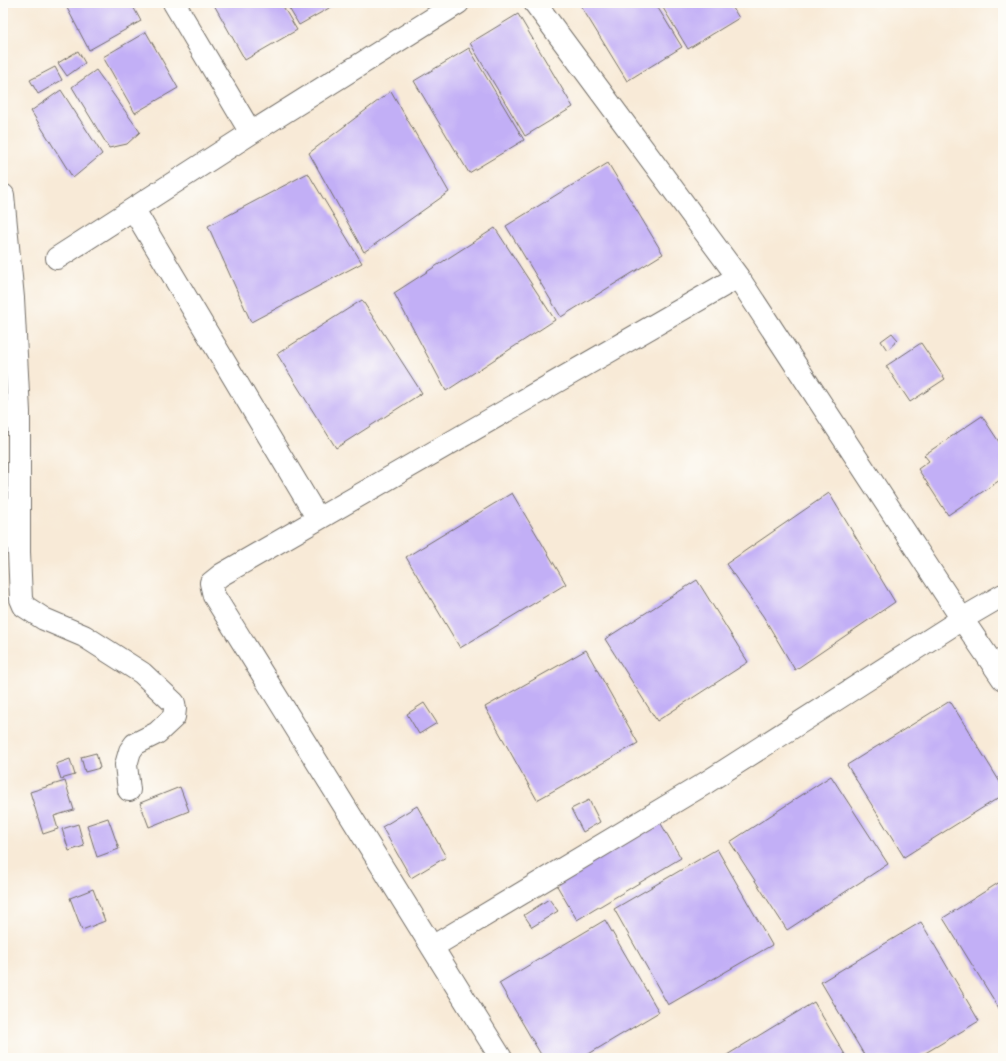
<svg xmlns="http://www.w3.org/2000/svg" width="1006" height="1061" viewBox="0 0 1006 1061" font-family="'EB Garamond',serif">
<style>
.building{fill:#c2aff6}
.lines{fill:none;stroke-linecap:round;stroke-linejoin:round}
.minor-casing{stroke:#736e67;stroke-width:24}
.minor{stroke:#fff;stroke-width:22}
</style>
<rect width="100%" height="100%" fill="#fdfcf7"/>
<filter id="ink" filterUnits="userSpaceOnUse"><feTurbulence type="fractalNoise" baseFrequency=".025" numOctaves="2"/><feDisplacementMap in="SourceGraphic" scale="8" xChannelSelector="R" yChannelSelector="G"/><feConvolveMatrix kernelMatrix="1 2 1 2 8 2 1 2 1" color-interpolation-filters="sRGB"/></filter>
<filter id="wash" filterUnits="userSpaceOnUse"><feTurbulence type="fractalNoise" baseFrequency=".012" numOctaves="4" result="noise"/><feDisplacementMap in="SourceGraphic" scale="16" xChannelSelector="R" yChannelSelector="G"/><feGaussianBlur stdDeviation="0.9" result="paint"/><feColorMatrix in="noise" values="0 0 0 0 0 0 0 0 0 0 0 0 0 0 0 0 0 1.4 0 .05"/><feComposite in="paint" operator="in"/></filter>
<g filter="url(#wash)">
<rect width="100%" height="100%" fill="#f8ead7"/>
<g id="blocks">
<!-- building -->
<path class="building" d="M 77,3 L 131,3 L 141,21 L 89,50 L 67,8 Z
M 213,3 L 281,3 L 297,30 L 245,60 Z
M 286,3 L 338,3 L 299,25 Z
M 579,3 L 655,3 L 682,47 L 627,81 Z
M 660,3 L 730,3 L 739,18 L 688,49 Z
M 518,14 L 573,107 L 525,136 L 470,43 Z
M 146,32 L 178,88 L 135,113 L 103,57 Z
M 469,48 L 524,140 L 469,173 L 414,81 Z
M 78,51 L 85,63 L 67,76 L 58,63 Z
M 55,67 L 62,80 L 38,94 L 30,80 Z
M 96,70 L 140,132 L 127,144 L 109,148 L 72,87 Z
M 61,90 L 102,154 L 73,178 L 31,111 Z
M 391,91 L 449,192 L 364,252 L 309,153 Z
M 608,163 L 663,254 L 561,317 L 506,226 Z
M 308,173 L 362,263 L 251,322 L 208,226 Z
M 495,228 L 555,320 L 446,391 L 394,293 Z
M 362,300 L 422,393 L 336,448 L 277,354 Z
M 892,333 L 898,340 L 887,350 L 881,341 Z
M 921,343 L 945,379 L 910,402 L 886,366 Z
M 982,416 L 1003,448 L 1003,478 L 948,515 L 918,469 L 929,461 L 924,455 Z
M 512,493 L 566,584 L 460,648 L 406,557 Z
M 829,493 L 895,602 L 795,670 L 763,616 L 726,564 Z
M 697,580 L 748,662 L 657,721 L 605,639 Z
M 586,650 L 638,743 L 537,800 L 485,707 Z
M 950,701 L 1003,787 L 1003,795 L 904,857 L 847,765 Z
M 424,703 L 437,723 L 419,734 L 407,714 Z
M 96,753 L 100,768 L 85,772 L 81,757 Z
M 70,759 L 75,775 L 61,779 L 56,764 Z
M 831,776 L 888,864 L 787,930 L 730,842 Z
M 65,781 L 74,810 L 54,816 L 58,829 L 43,834 L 30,792 Z
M 180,787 L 189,811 L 149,827 L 140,803 Z
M 589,800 L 600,822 L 583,832 L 571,809 Z
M 417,806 L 446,857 L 411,878 L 382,827 Z
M 657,817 L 681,858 L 577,920 L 553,879 Z
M 108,818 L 119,849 L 97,857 L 87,825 Z
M 78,824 L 84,846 L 69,851 L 62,829 Z
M 717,849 L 772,945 L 668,1005 L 614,909 Z
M 1003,880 L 1003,1012 L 1002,1013 L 943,918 Z
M 93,889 L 105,921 L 82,930 L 70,898 Z
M 549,899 L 558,911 L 532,927 L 524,915 Z
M 605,920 L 659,1012 L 582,1058 L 543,1058 L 499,983 Z
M 921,922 L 979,1021 L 917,1058 L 866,1058 L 821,982 Z
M 814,1002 L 847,1058 L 722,1058 Z"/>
</g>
</g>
<g filter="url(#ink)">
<use href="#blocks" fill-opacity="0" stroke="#736e67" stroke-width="1"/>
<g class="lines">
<defs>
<path id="minor" d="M 174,3 L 251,133
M 535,3 L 738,277 L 962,619 L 1003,679
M 3,195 L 13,298 L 19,412 L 19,552 L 21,599 L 24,606 L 44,619 L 84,636 L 142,673 L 174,703 L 175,709 L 174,717 L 157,733 L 135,744 L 130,751 L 126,765 L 129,790
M 134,210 L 318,519
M 57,258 L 251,133 L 458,3
M 432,947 L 704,784 L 962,619 L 1003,595
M 501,1058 L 214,596 L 211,583 L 221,575 L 738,277"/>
</defs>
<!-- minor casing -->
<use href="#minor" class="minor-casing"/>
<!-- minor -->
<use href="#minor" class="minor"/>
</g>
</g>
<!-- margin -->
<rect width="1006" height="1061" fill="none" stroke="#fdfcf7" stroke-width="16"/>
</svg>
